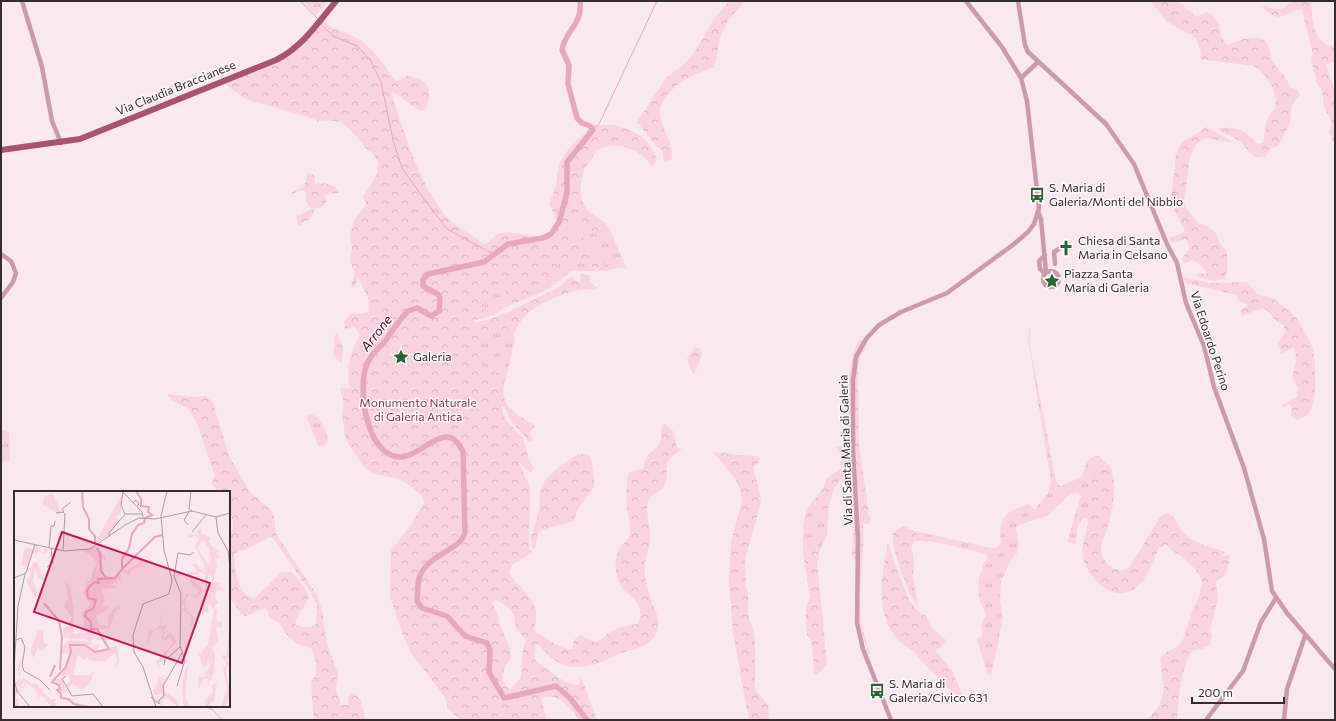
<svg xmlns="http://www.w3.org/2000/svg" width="1336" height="721" viewBox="0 0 1336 721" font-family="Commissioner,sans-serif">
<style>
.grass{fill:url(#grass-tufts)}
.forest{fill:url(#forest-crowns);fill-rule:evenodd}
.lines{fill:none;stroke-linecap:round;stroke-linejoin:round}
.stream{stroke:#e9a7bd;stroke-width:1}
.river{stroke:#e9a7bd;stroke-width:5.5}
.minor{stroke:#cd9aab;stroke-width:4.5}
.major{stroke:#a95274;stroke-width:6}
.labels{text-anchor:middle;stroke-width:3;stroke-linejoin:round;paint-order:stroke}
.street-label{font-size:12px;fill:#352e30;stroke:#fff8fa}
.poi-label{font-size:12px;fill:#352e30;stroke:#fff8fa;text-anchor:start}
.park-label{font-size:12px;fill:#863958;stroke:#fff8fa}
.water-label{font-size:13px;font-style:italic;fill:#50022a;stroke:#fff8fa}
.inset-river{fill:none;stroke:#e9a7bd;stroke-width:2}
.inset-road{fill:none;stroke:#ab9ea1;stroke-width:1}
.view{fill:#c2185b;fill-opacity:0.15;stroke:#c2185b;stroke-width:2}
.inset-edge{fill:none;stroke:#352e30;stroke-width:2}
</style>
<defs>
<pattern id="grass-tufts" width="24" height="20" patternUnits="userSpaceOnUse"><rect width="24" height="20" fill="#fbd2df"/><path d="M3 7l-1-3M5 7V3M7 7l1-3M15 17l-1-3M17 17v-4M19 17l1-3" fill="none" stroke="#d8b5c0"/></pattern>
<pattern id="forest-crowns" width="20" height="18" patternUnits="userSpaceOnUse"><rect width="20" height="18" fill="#fbd2df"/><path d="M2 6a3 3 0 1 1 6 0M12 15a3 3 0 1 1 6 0" fill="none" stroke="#d8b5c0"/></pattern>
</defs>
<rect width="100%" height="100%" fill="#f9e8ed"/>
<!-- grass -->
<path class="grass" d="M 301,1 L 328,1 L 316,15 Z
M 572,221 C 585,230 595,239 611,232 L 627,270 L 622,267 L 605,271 C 600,258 591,244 580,235 C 577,232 573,232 570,228 L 569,222 Z
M 572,257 L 580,263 L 584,262 L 597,271 L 571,271 L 550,288 L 540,293 L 548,271 L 567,258 Z
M 503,286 L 507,289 C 503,296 501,301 504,308 L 492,316 L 491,313 L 482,308 L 482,304 L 487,294 L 496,294 Z
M 1030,324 L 1030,346 L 1056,481 L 1060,487 L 1081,477 C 1087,467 1085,456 1099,456 L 1106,464 L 1103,464 L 1091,498 L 1087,518 L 1084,518 L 1078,526 L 1075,544 L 1068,542 L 1070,532 L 1081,496 L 1078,492 L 1070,494 L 1048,515 L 1019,525 L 1016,528 L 1019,545 L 1017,553 L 1010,562 L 1001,581 L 1000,600 L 1003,619 L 991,676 L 987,673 L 977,639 L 983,635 L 981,625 L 986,614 C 980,603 977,592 979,580 C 980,573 984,571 983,564 L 987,560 L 986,554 L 941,543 L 913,540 L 917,535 L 915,531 L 991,548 L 996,548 L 1001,542 C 1000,528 999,518 1013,510 C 1017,507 1022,508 1028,504 L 1034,509 L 1036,508 L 1048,493 L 1051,482 L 1028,339 Z
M 506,327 L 511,333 L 514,334 L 515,339 L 506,378 L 501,373 L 484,380 L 479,379 C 479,363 475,344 484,330 L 500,332 Z
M 337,334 L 343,348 L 342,363 C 326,352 338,351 334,336 Z
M 309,414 C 321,415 326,430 328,440 L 324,446 L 318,445 L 307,419 Z
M 1,429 L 9,432 L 10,461 L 1,462 Z
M 816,497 L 815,506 L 823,510 L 829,507 L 827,534 L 820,550 L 803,553 C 803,533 801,511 816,497 Z"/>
<!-- forest -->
<path class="forest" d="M 729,1 L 745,1 L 728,21 L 720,37 L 715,65 C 711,70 704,70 698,73 C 684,79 659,95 660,113 C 661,129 676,146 671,160 L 664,161 L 662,150 L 657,147 L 637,122 L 666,78 L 682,66 L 695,52 L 713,20 Z
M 1147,1 L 1177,1 L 1197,17 L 1207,12 C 1219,17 1220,31 1224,42 L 1228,45 C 1240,40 1263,30 1269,47 C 1271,53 1270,57 1273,62 C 1279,72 1286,75 1290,87 L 1298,90 L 1300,96 L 1292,104 L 1290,124 L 1278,146 L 1271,148 L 1266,156 C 1252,161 1249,149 1240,142 C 1234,137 1226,134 1219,131 L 1219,128 C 1229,127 1241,128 1249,136 C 1253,139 1254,142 1258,144 L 1263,143 C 1265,135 1265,126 1268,118 C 1269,114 1273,112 1275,108 C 1279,93 1267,74 1254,66 L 1200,59 L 1201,53 L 1196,38 L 1166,21 L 1152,3 Z
M 1291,1 L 1311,1 C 1312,16 1313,47 1335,46 L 1335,61 L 1326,65 L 1335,92 L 1335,146 L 1329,132 L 1332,123 L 1324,106 L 1322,90 L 1315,81 L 1316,78 L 1311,61 L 1313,55 L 1302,10 L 1298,9 C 1284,17 1275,22 1263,7 L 1264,5 C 1275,11 1284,11 1291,1 Z
M 322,20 C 331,29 344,31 355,37 C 373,47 382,62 394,79 L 397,81 C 401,80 403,78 406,76 C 408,75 412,77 415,78 C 431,83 431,93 427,107 L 422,111 C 411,107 403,96 391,92 C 405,135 417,179 445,215 C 456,229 473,233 484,245 C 491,242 493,235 501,233 C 519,229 546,246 557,227 L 556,219 L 549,203 L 555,190 L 559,165 L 567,151 L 594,124 C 601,127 606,124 613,125 C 633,129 651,139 657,160 L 652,167 C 641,148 616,140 596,150 C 594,157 589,162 585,168 C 579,181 578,205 591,213 C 599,219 608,223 611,232 C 595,239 585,230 572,221 L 569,222 L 570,228 C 573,232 576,232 580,235 C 591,243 600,259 605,271 C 595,271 592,266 584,262 L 580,263 L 572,257 L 567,258 L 548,271 L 540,293 L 504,308 C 501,301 503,296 507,289 L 503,286 L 496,294 L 487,294 L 482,304 L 482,308 L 491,313 L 492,316 L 471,321 C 484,328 545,293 561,286 L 567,279 L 573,277 L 577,282 L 580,282 L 580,275 L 584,274 L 590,276 L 591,283 L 597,288 C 591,290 585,289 579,290 C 554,296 523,308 514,334 L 511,333 L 506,327 L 500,332 L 484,330 L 483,333 L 487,338 L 485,342 L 480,341 L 484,357 L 483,379 L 488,372 L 492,371 L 496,374 L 501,373 L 506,378 C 496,403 514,414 535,425 L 530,432 L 532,440 L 529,442 C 523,433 514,426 510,419 C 507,414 506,409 501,405 L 505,419 L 523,438 L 529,460 L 534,468 L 531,473 L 519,463 L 530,487 L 529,549 L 533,552 L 512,565 L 509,573 C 523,595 543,598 534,629 L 535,632 C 549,638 557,649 572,649 L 574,640 L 580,635 L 596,643 C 613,630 615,627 638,624 C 648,600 625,598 618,580 C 615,570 614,557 620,548 C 624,542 629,540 630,533 C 631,527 629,520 628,515 C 626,500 625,487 629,472 L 643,469 C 646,449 659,451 661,440 C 662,436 661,430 661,427 L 664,423 L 674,432 L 677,448 L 682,449 C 656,467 672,463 665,484 C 663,491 654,493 650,498 C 643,508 651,526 650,537 C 650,549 643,562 645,573 C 646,583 649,594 652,603 C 655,612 660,618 658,629 C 652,648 635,648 619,654 C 601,662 586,671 564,665 C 553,662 546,652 538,644 L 536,644 L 534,655 L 536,661 L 565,682 L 577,685 L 580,683 L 579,676 L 581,677 L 597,720 L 579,720 C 570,707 557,691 541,699 L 547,720 L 461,720 L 448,709 L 445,697 L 411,653 L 402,633 L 390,597 L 391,550 L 411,525 L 424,503 L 423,497 L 413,488 L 399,479 L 374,474 L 363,466 L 346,440 L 342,415 L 344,403 L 340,390 L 342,387 L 347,389 L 350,388 C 345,365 351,354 360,334 L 354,327 L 345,329 L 344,322 L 350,314 L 365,313 L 369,311 L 368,298 L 358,277 L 355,287 L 351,287 L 355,274 L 350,261 L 352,249 L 350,235 L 355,219 L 365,207 L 366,202 L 363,197 C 370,185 380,177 378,161 C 375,155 370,152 365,147 C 349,128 345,117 317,122 L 317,120 L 246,99 L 224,84 L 279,61 ZM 496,600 L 507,606 L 514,615 L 516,628 L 526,640 L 523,649 L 521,678 L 509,690 L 502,680 L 505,665 L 511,658 L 510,649 L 498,620 L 499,617 L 492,603 Z
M 1207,127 L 1231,141 L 1230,142 L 1206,138 L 1196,144 L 1190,157 L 1184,201 L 1186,208 L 1198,223 L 1207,226 L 1216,233 L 1220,244 L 1227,252 L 1227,272 L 1225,279 L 1214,281 L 1196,276 L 1198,273 L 1207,274 C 1203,266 1199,263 1192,260 L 1184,264 L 1182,258 L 1190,248 L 1186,239 L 1171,243 L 1169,238 L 1183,233 L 1185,229 L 1175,212 L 1171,198 L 1176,154 L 1181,143 Z
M 308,173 L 315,176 L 315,184 C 325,183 335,183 340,193 L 327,194 L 325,196 L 327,201 L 323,206 L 315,209 L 310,220 L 303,222 L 300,226 L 298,225 L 296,214 L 299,215 L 311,209 L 306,200 L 306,194 L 304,190 L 299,191 L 293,194 L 291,193 L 304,187 Z
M 1183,277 L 1211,283 L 1245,282 L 1249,284 L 1257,294 L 1274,299 L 1296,317 L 1312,346 L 1315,363 L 1315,395 L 1312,408 L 1307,415 L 1297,420 L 1291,416 L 1292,406 L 1289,404 L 1283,408 L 1282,405 L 1297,397 L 1298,389 C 1297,384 1292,380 1293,374 C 1295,363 1298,359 1294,347 L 1279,355 L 1281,350 L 1277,345 L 1285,333 L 1284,326 C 1260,313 1277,301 1242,316 L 1240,311 L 1248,305 L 1239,301 L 1236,295 L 1186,283 Z
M 869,339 L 860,359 L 858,369 L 859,444 L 868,508 L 867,514 L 871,518 L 869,524 L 863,524 C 865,556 857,589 861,621 C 863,632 867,643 870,654 L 868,654 L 858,618 L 859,565 L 852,555 L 854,525 L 851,515 L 850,476 C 835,477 832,495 829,507 L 823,510 L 816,509 L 816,497 L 823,489 L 826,479 L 841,468 L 841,455 L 836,447 L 845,446 L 847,442 C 847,408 844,371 859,340 Z
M 694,348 L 699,348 L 702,353 L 696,371 L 694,373 L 691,370 L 687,359 Z
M 167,394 L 191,397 L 206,396 L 213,403 L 229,456 L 250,492 L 270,509 L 274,516 L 276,534 L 317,595 L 322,610 L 327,645 L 338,673 L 336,689 L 341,705 L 348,705 L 348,698 L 352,692 L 360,699 L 366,720 L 314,720 L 311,683 L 316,674 L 316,662 L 311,648 L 300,645 L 288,636 L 278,622 L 269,618 L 268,611 L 265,608 L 246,616 L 241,614 L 229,596 L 229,535 C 237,527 232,518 229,508 C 228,503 229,497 229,492 L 218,492 L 212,483 L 215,476 L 197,423 L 188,408 L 173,401 ZM 270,537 L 274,539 L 311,593 L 317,605 L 316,624 C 310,629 303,627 296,625 L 295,622 C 299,612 307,605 309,595 L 297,578 L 291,572 L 282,572 L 255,598 C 237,596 235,570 234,555 L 238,551 L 247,549 Z
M 713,452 L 760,457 L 759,462 L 754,466 L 754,470 L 761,498 L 759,510 L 745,559 L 746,587 L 748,593 L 748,615 L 755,636 L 755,690 L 768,705 L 769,720 L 749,720 L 733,633 L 729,579 L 731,543 L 742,501 L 741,492 L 736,480 Z
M 578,454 L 583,454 L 591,457 L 595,485 L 577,511 L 574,521 C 565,525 541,527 538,534 C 536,539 537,545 534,550 L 532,548 C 529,533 535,528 538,515 C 540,508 539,501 540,493 C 542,477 566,462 578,454 Z
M 1103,464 L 1110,465 C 1118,484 1113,509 1107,529 C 1105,535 1101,543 1101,549 C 1101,563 1117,575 1129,568 L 1160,517 L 1166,513 C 1175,514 1178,527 1184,533 C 1191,543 1215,548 1226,552 L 1216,559 L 1229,554 C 1231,560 1226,567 1227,574 L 1216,582 L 1218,599 L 1210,630 L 1212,636 L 1210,645 L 1202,649 L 1192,651 C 1180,671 1179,696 1177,720 L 1147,720 L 1160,705 L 1164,690 L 1160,658 C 1167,650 1171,651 1178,646 C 1187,638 1185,628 1190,618 C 1196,601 1200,600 1202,580 L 1196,570 L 1184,558 L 1171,550 L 1167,545 L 1159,547 C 1153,561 1147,580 1134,589 C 1112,603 1088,578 1083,558 C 1081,547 1085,536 1088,525 C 1088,522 1087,519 1087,516 C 1088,510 1090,504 1091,498 L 1089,494 C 1091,484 1093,469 1103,464 Z
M 903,526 L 915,531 L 917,535 L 911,548 L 914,560 L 913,576 L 918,606 C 908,594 891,549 893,533 Z
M 888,542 L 895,565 L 909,600 L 918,611 L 926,616 L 931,627 L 945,639 L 946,642 L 936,651 L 952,671 L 966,702 L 950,690 L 918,657 L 915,652 C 872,630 880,582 888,542 Z
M 820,550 L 817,562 L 827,664 L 817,675 L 814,673 L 812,642 L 807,635 L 806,621 L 806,607 L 810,596 L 803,553 Z"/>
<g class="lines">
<!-- stream -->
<path class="stream" d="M 300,1 L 317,18
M 321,24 L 333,36 L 357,46 L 370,59 L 381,82 L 393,140 L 402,168 L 424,199 L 447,229 L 493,254
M 593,129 L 599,124 L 657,1
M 206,706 L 213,710 L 222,720"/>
<!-- river -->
<path class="river" d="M 580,1 C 583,25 565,30 562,50 L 569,65 L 568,84 L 577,118 L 582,123 L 590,126 L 593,130 L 567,162 L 567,193 L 559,222 L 551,234 L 543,238 L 508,244 L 484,262 L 428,274 L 423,280 L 423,286 L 439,295 L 440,300 L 439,311 L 431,316 L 417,308 L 408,311 C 399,320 393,330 386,340 C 379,348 371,354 367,364 C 357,388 366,455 399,457 C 422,458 447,415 463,452 L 465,533 C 459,552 426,554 419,579 C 417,585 418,594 417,601 L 422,608 L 447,616 L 465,636 L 487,643 L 490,650 L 489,672 L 504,698 L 556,686 L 570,698 L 587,720"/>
<!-- minor -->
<path class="minor" d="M 22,1 L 42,67 L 52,121 L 61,143
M 1018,1 L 1025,45 L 1028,52 L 1106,124 L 1134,164 L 1167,244 L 1177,263 L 1186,303 L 1204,346 L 1214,387 L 1244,468 L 1264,539 L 1272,591 L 1287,613 L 1335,669
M 1021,78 L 1038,62
M 1038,212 L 1041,219 L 1046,272
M 1,254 L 11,261 L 16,273 L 13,282 L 1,298
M 1055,264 L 1054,252 L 1059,249
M1043 279a8 8 0 1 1 16 0a8 8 0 1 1-16 0Z
M 1044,273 L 1040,269 L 1039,261 L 1045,255
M 891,720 L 863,649 L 857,623 L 858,539 L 853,452 L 853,380 L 856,357 L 866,339 L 879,325 L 901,312 L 947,293 L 1014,244 L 1028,232 L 1034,224 L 1039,208 L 1027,101 L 1021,78 L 1002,47 L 966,1
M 1206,720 L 1243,671 L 1261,622 L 1276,598
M 1284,720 L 1287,689 L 1305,636"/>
<!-- major -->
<path class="major" d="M 1,150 L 80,139 L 276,60 C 302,47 318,23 336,1"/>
</g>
<!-- icons -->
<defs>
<symbol id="bus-bare" viewBox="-9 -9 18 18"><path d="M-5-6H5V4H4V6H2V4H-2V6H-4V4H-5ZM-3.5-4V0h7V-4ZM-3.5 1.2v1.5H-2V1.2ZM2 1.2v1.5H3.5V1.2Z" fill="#256631" stroke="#fff8fa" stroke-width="2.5" paint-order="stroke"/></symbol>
<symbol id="church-bare" viewBox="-9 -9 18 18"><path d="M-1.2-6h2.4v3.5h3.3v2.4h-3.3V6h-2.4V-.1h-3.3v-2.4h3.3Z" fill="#256631" stroke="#fff8fa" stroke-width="2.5" paint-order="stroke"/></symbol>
<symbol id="sight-bare" viewBox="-9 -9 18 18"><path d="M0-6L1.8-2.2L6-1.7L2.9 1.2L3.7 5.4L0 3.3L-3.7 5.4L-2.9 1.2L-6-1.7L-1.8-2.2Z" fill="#256631" stroke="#fff8fa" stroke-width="2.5" paint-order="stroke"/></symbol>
</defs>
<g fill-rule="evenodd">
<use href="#bus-bare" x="1026" y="184" width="22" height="22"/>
<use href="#church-bare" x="1055" y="237" width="22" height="22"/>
<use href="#sight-bare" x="1041" y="270" width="22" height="22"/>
<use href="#sight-bare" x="390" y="346" width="22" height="22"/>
<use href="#bus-bare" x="866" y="680" width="22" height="22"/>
</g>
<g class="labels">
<!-- street labels -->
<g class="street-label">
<text transform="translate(176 88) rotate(-22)" y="4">Via Claudia Braccianese</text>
<text transform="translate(1210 341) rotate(72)" y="4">Via Edoardo Perino</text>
<text transform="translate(846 450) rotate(-92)" y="4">Via di Santa Maria di Galeria</text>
</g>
<!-- poi labels -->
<g class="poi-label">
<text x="1049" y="192">S. Maria di<tspan x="1049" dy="14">Galeria/Monti del Nibbio</tspan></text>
<text x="1078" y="245">Chiesa di Santa<tspan x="1078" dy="14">Maria in Celsano</tspan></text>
<text x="1064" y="278">Piazza Santa<tspan x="1064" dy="14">Maria di Galeria</tspan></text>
<text x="413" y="361">Galeria</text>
<text x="889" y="688">S. Maria di<tspan x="889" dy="14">Galeria/Civico 631</tspan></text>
</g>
<!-- park labels -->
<g class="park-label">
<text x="418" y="407">Monumento Naturale<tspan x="418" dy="14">di Galeria Antica</tspan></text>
</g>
<!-- water labels -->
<g class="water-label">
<text transform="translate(376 333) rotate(-52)" y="5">Arrone</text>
</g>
</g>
<!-- overview -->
<g transform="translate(14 491)">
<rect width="216" height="216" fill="#f9e8ed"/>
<path d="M 39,3 L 47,21 L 42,22 L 28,13 L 31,5 ZM 108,3 L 107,21 L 102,26 L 106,29 L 95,44 L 81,52 ZM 21,54 L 26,57 L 27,61 L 30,61 L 30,57 L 35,59 L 31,62 L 25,61 L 25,56 L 23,64 L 18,63 L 13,77 L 8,74 L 10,58 L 15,56 L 19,59 ZM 197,94 L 203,97 L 198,100 L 199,108 L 197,105 L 198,111 L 193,113 L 192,99 ZM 150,116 L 146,135 L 152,134 L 153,135 L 146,143 L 148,137 L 140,139 L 132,154 L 136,140 L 128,136 L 137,140 L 145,136 ZM 47,187 L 53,201 L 45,202 L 43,199 L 47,196 L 44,191 L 38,190 ZM 153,190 L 150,194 L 151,201 L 164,210 L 165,216 L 152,207 L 147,210 L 148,216 L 142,208 L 141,206 L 144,209 L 148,206 L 146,204 L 149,205 L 146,201 L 149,195 Z" fill="#fbd2df"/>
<path d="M 187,37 L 187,42 L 197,47 L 195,50 L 197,55 L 206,60 L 201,62 L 208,66 L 201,68 L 203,74 L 199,93 L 206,91 L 205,96 L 208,98 L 202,101 L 201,107 L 204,112 L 201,114 L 201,118 L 204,119 L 202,123 L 203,130 L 209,131 L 207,137 L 202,136 L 204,149 L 198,157 L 201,162 L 200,181 L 197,187 L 199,189 L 196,189 L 194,197 L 194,188 L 190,188 L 184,198 L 185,182 L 187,187 L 193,184 L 189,182 L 194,180 L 196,174 L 193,169 L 193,176 L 189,176 L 184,161 L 187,162 L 194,153 L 200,119 L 195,112 L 198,111 L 198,105 L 200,108 L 198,100 L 203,97 L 197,94 L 199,85 L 194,84 L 193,96 L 195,97 L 192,99 L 192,108 L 195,121 L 190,121 L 187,113 L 191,111 L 192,92 L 189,92 L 187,90 L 191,90 L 191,83 L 187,80 L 184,84 L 177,84 L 182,93 L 186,94 L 188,101 L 182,107 L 175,103 L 171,109 L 173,119 L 178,124 L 180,130 L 176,137 L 178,126 L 168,118 L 171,117 L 168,112 L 173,102 L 182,105 L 186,100 L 178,94 L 175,85 L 170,86 L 175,81 L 171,81 L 184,81 L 178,73 L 181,73 L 180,69 L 187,79 L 195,82 L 186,76 L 192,78 L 181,55 L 185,48 L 182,45 L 173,47 L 175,43 L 178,42 L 177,44 L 183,44 L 187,47 L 183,41 ZM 187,49 L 194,52 L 190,51 L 195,56 L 197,69 L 195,75 L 184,58 ZM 83,56 L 92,67 L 91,70 L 88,67 L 90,83 L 100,88 L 105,80 L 109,78 L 114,81 L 114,79 L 136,64 L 124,76 L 117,78 L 116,85 L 114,82 L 114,85 L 109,80 L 106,82 L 107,90 L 102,88 L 104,94 L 101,91 L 96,94 L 103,96 L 88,98 L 91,109 L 86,120 L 90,115 L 96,114 L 91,121 L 82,124 L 85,134 L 95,135 L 94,127 L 99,118 L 105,113 L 106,117 L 100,122 L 96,137 L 87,138 L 82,133 L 90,148 L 88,150 L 82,148 L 85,144 L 81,139 L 81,146 L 78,147 L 76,155 L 78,157 L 84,152 L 85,156 L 81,160 L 95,157 L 93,152 L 90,152 L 91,149 L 96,156 L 103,155 L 105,172 L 100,178 L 103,170 L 101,162 L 90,171 L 75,169 L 73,166 L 69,169 L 64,163 L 59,184 L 76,184 L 79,180 L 82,183 L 79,182 L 77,191 L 68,199 L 58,193 L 55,197 L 52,194 L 56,191 L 55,184 L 47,186 L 55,161 L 46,164 L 47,158 L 54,149 L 75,151 L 72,147 L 54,148 L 54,139 L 53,148 L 50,146 L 49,138 L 54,135 L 58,126 L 50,115 L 54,107 L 51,91 L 56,94 L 60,119 L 59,143 L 72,142 L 68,122 L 76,113 L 69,102 L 74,90 L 77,90 L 78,81 L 83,73 L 81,68 L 69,59 ZM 23,71 L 30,89 L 25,87 L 21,79 L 19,90 L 23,100 L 27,101 L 26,103 L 22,101 L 22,109 L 12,89 L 16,85 L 19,72 ZM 216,134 L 216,166 L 212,168 L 216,174 L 212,177 L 216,205 L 211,216 L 207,216 L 213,198 L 209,177 L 213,174 L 207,164 L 212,165 ZM 152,135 L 149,147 L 157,143 L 163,150 L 153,162 L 151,170 L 144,172 L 147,179 L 142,171 L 159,152 L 156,146 L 151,150 L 147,148 ZM 29,139 L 29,151 L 34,154 L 27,161 L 24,156 L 21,165 L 18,166 L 17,159 L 24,140 ZM 7,168 L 6,191 L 10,187 L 17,193 L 24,193 L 26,198 L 30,197 L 28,200 L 38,210 L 38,208 L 43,208 L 40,210 L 45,216 L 41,212 L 43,216 L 37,216 L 32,209 L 27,215 L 32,208 L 26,204 L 24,209 L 23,198 L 21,213 L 22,199 L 12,191 L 10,196 L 11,190 L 7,193 L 10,198 L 3,194 L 4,199 L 7,199 L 2,203 L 1,209 L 7,208 L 3,211 L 5,216 L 0,216 L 0,190 L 2,191 L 6,187 L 3,175 ZM 174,174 L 171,204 L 175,216 L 170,216 L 168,196 L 171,179 ZM 150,184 L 153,186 L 145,204 L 140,204 L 139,200 L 146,186 L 152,188 ZM 203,192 L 200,210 L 196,212 L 196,216 L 191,216 L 191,210 L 200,199 L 197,195 Z" fill="#fbd2df" fill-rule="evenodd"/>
<path class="inset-river" d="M 68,0 L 69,16 L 75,28 L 75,38 L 81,45 L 81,53M 83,57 L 86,62 L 87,80 L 93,88M 108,78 L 141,46 L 148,44M 30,112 L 45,130 L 48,146 L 46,179M 36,186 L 41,174M 75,216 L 60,213 L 54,208 L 47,207 L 47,203 L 43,199 L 46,198 L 45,194 L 38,191 L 52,176 L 57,160 L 56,154 L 70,154 L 81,161 L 95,158 L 83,138 L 77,138 L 77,131 L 71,125 L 72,121 L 79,118 L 82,109 L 74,107 L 73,100 L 76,95 L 81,91 L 85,92 L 84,88 L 101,87 L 108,78 L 108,68 L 115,57 L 118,43 L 124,34 L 130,32 L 131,27 L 138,24 L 134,21 L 135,16 L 127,15 L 127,8 L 122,0"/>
<path class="inset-road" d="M 108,0 L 128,21 L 129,27M 177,0 L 175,18 L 178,20M 119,12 L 122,9 L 125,13 L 123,15M 50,21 L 48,18 L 57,11M 42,22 L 49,21 L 51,23 L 49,59M 111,23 L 129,23M 202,26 L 204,42 L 214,60 L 216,77M 174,34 L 170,29 L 175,21M 178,41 L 192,24M 95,46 L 95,42 L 111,23 L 107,14 L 109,1M 0,49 L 50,60 L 76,58 L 111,34 L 125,27 L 141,28 L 178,20 L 202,26 L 216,22M 35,57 L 37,35 L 40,35 L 41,30M 33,76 L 39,72 L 37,57M 0,87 L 12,82 L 21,53M 2,149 L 7,147 L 11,156 L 8,174 L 10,180 L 26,189 L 36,199M 150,174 L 151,169 L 166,156M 0,178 L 4,115 L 11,83M 52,185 L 48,188 L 58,205 L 79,203 L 89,216M 0,189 L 3,200 L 16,216M 163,195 L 171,169 L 166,155 L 167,103 L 160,85 L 164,62 L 176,64 L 180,61M 137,206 L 145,213 L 145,209 L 150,205 L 149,195 L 168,162M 142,216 L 129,176 L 120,161 L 119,144 L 129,113 L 155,103 L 158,89 L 150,59 L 147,25 L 153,0"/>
<path class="view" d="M 48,41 L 196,92 L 168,172 L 20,121 Z"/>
<rect width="216" height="216" class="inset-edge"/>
</g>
<!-- border -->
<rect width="1336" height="721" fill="none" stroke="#352e30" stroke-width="4"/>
<!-- scale -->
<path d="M1192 697v6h92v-6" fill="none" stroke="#352e30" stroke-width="2"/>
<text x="1198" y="697" font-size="12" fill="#352e30" stroke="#fff8fa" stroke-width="3" paint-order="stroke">200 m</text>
</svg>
